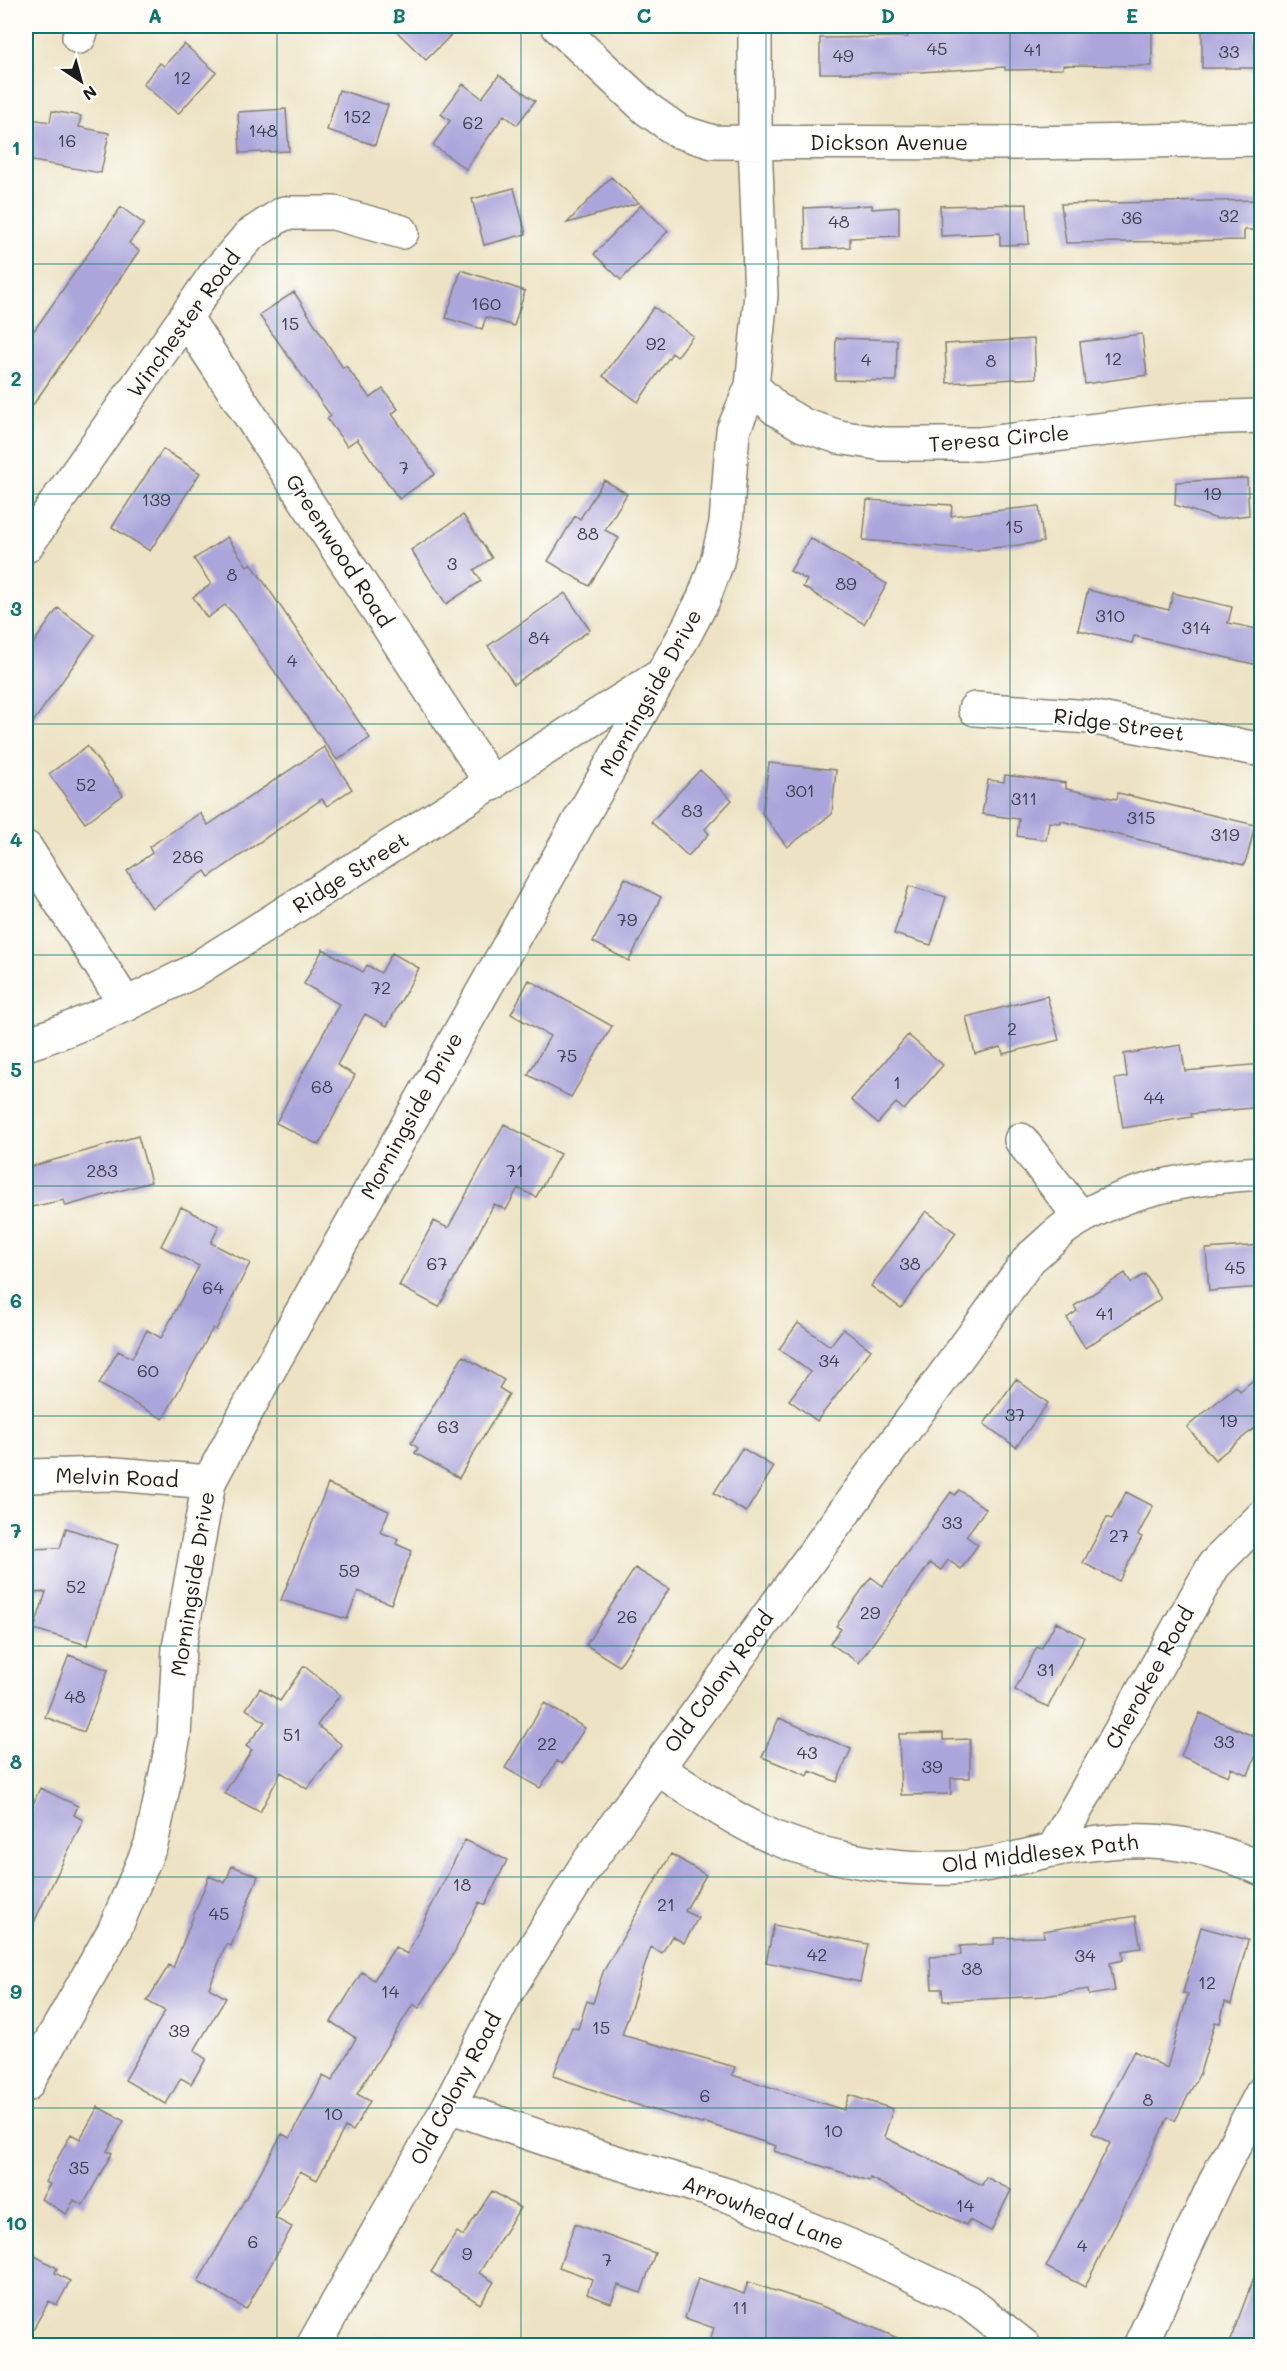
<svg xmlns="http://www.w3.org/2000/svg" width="1287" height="2371" viewBox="0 0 1287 2371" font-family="Mali,sans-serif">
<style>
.building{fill:#aca5db}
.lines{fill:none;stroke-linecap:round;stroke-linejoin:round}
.minor-casing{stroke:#848070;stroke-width:36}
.minor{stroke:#fff;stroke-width:33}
.grid{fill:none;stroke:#0f766e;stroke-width:1.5;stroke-opacity:0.55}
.labels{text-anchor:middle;stroke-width:4.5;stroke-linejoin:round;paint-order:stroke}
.number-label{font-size:18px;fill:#403e4c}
.street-label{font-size:21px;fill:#1c1c1c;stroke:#fdfcf7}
.neatline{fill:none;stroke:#0f766e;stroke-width:2}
.grid-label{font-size:20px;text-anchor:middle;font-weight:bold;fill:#0f766e}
</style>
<rect width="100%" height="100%" fill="#fdfcf7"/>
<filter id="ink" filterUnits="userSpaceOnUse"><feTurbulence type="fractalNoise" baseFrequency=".0167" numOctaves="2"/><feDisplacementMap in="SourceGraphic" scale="12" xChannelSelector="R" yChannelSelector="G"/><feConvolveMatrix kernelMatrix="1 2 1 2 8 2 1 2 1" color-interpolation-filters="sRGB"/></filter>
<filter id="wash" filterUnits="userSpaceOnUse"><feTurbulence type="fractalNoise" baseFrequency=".008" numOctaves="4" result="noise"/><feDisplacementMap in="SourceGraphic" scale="24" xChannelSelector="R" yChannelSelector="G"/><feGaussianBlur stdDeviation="1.35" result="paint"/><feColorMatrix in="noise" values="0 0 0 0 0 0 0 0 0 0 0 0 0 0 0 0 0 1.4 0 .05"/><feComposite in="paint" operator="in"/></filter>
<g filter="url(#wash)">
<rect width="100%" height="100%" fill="#ede3c4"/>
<g id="blocks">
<!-- building -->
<path class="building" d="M 391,26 L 460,26 L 426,60 Z
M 1005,26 L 1152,29 L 1152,66 L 1063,65 L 1063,69 L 1005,70 L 1005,67 L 902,73 L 820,73 L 820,38 L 908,37 L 907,31 Z
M 1202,28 L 1255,28 L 1255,68 L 1202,68 Z
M 184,44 L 216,72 L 178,114 L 143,84 L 160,63 L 164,66 Z
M 499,75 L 535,101 L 517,125 L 504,115 L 466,169 L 433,145 L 450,121 L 441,114 L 463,84 L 482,98 Z
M 339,90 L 388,105 L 375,145 L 327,130 Z
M 286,109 L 289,151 L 240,153 L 238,112 Z
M 52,111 L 81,116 L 79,127 L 109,133 L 101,173 L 26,160 L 31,119 L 50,122 Z
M 611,177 L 639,203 L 567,223 Z
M 514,188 L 526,234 L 484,245 L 472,199 Z
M 1262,200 L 1262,230 L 1244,230 L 1244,240 L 1066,243 L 1061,204 Z
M 1027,204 L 1029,244 L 1000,245 L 1000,233 L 941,236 L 940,206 Z
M 641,205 L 668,231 L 621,280 L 594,254 Z
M 872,205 L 872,209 L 899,207 L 899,236 L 850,238 L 850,247 L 805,249 L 804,208 Z
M 121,207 L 144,224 L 129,243 L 139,251 L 26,415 L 26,342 Z
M 461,270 L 525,291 L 514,326 L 486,317 L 482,329 L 446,318 Z
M 294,292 L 343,368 L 346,366 L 370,398 L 383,389 L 398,409 L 392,414 L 435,474 L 399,499 L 357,439 L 347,446 L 327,419 L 331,416 L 259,315 Z
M 654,307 L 693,336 L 677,357 L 672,353 L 638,402 L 603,376 Z
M 1142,334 L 1147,375 L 1085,384 L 1080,342 Z
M 836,338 L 897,340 L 896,381 L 835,380 Z
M 1034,339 L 1036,378 L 947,383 L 945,344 Z
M 163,449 L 200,473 L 150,551 L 112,527 Z
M 1247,478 L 1249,515 L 1217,519 L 1175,505 L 1176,482 Z
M 604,480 L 627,494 L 605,530 L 619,538 L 589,586 L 548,561 L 575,516 L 580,519 Z
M 867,500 L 952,505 L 951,516 L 1039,506 L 1043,542 L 976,550 L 863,540 Z
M 463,515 L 492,558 L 474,570 L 481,581 L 446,604 L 411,550 Z
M 227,537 L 247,566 L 251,563 L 370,738 L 337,760 L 234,614 L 225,605 L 207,618 L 193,597 L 211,584 L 194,559 Z
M 810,538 L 887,584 L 864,624 L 803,587 L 807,580 L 790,571 Z
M 1088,590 L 1169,610 L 1173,593 L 1232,607 L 1228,623 L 1262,630 L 1262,666 L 1134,636 L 1132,643 L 1078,630 Z
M 565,593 L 590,630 L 514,684 L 488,646 Z
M 58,608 L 95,635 L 26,732 L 26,654 Z
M 87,746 L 123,795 L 85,823 L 49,774 Z
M 324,747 L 352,789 L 327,806 L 322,799 L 209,877 L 205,871 L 152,908 L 127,871 L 152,853 L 149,847 L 200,813 L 208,825 Z
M 769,763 L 836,770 L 832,814 L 787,847 L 762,813 Z
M 700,770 L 732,800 L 705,829 L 709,834 L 688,856 L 651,822 Z
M 1005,775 L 1066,783 L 1066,789 L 1117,799 L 1118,793 L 1255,825 L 1248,854 L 1244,865 L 1061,821 L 1061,823 L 1049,822 L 1046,840 L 1017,836 L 1019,819 L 982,814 L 988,780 L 1004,782 Z
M 625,878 L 661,897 L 629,961 L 593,942 Z
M 909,886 L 946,897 L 931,945 L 894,934 Z
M 323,949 L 363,972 L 367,965 L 381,973 L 392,953 L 419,968 L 387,1026 L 365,1014 L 337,1065 L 355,1075 L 319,1145 L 276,1123 L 339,1004 L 304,984 Z
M 529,980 L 612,1026 L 571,1097 L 528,1075 L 550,1036 L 511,1014 Z
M 1047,996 L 1059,1040 L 1003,1054 L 1001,1047 L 975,1054 L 966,1017 Z
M 908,1035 L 943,1065 L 904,1110 L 896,1103 L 878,1123 L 851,1100 Z
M 1181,1045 L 1185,1071 L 1262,1064 L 1262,1107 L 1191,1114 L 1192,1117 L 1123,1128 L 1115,1079 L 1127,1077 L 1124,1054 Z
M 504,1124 L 560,1154 L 536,1197 L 518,1188 L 506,1210 L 494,1204 L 439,1307 L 399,1286 L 434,1221 L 448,1228 Z
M 138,1136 L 151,1182 L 66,1206 L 64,1200 L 26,1208 L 26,1168 Z
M 181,1207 L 219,1226 L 211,1243 L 250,1263 L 216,1330 L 213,1328 L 163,1419 L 99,1384 L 118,1351 L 132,1358 L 147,1330 L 161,1338 L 199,1266 L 161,1246 Z
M 926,1211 L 956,1233 L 901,1308 L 871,1286 Z
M 1262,1245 L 1262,1287 L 1209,1291 L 1206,1249 Z
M 1125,1273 L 1131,1283 L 1145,1274 L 1161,1299 L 1085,1348 L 1067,1318 L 1077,1311 L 1074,1306 Z
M 798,1323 L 830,1346 L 843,1329 L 871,1350 L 817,1421 L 789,1400 L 810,1372 L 779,1349 Z
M 463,1356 L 504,1380 L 499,1388 L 509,1394 L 459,1478 L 415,1453 L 418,1448 L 411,1443 Z
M 1262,1373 L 1262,1422 L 1215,1460 L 1187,1427 L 1236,1386 L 1240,1391 Z
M 1016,1379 L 1048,1403 L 1016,1447 L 984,1424 Z
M 742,1448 L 774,1467 L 746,1512 L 714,1493 Z
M 328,1484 L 389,1511 L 380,1532 L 398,1539 L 396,1544 L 412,1551 L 391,1604 L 358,1591 L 347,1619 L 281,1600 Z
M 959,1490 L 986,1509 L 966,1536 L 978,1545 L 961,1569 L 948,1560 L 941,1570 L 930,1563 L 859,1663 L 830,1643 L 841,1629 L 836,1626 L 871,1577 L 883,1586 L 951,1492 L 955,1495 Z
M 1126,1492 L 1153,1506 L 1138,1535 L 1142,1537 L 1119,1581 L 1083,1563 L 1107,1517 L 1112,1519 Z
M 66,1528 L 118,1545 L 87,1645 L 34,1629 L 46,1592 L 26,1593 L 26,1549 L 60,1548 Z
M 635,1568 L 669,1589 L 619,1666 L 586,1645 Z
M 1056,1622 L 1084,1637 L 1048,1707 L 1015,1690 L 1037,1647 L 1041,1649 Z
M 69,1655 L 108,1670 L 84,1732 L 45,1717 Z
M 304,1666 L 340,1695 L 317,1725 L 342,1745 L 307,1789 L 281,1772 L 260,1812 L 224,1793 L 252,1750 L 246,1746 L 265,1722 L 246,1709 L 260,1688 L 280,1701 Z
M 544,1703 L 585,1728 L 562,1764 L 557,1761 L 540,1788 L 505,1768 Z
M 1200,1713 L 1262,1740 L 1248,1775 L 1231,1768 L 1228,1776 L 1181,1756 Z
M 779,1718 L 851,1749 L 837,1782 L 810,1771 L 808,1776 L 762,1757 Z
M 943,1733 L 943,1740 L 970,1739 L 970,1778 L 951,1778 L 951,1794 L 901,1795 L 899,1734 Z
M 40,1788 L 78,1806 L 74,1815 L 83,1820 L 26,1939 L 26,1821 Z
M 465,1840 L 507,1860 L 485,1905 L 479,1902 L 454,1953 L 419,2008 L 413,2004 L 357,2094 L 370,2101 L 353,2131 L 345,2127 L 317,2180 L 300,2171 L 275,2218 L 292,2227 L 246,2309 L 198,2282 L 282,2134 L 290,2138 L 323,2076 L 332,2081 L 356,2038 L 331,2022 L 362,1972 L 374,1980 L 395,1947 L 407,1954 Z
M 671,1854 L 706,1875 L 685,1911 L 698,1918 L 684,1943 L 672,1936 L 662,1953 L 651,1947 L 622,2035 L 735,2067 L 732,2075 L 844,2110 L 849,2095 L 893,2109 L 884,2137 L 982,2185 L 986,2177 L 1011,2190 L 991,2231 L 969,2220 L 966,2225 L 870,2178 L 869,2181 L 774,2151 L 776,2146 L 703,2122 L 702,2124 L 643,2107 L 553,2076 L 572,2027 L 578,2029 L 587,2001 L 593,2003 L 603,1972 Z
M 232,1866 L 258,1876 L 231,1946 L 226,1944 L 209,1988 L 226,1998 L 194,2051 L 206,2059 L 191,2084 L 181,2078 L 166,2104 L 125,2080 L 165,2011 L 147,2001 L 169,1965 L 173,1968 L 209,1876 L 225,1883 Z
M 1135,1916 L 1141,1948 L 1122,1951 L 1123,1960 L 1110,1963 L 1115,1991 L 1089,1995 L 1088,1989 L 1045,1996 L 943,2001 L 942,1989 L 932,1989 L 930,1957 L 961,1955 L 960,1946 L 994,1944 L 994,1938 L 1044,1937 L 1043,1931 Z
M 774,1925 L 868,1944 L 860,1982 L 766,1962 Z
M 1201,1927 L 1248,1940 L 1231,2004 L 1225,2002 L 1220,2023 L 1215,2022 L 1200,2073 L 1175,2121 L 1168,2117 L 1085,2287 L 1046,2267 L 1110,2143 L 1092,2133 L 1134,2051 L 1167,2068 L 1188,1994 L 1183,1993 Z
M 98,2107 L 124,2121 L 107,2151 L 112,2153 L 83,2205 L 74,2200 L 66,2214 L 41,2199 L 50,2184 L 45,2182 L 71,2134 L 80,2139 Z
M 492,2191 L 520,2208 L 479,2273 L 494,2282 L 480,2304 L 431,2272 L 457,2232 L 463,2236 Z
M 575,2224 L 655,2253 L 641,2293 L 618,2285 L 611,2303 L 587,2294 L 592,2279 L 559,2267 Z
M 26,2251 L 57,2268 L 55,2273 L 70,2281 L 57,2305 L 49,2301 L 26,2342 Z
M 1259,2264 L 1262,2264 L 1262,2346 L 1228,2346 Z
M 698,2278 L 744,2294 L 748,2282 L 830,2309 L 916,2346 L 708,2346 L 714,2328 L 685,2318 Z"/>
</g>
</g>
<g filter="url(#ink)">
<use href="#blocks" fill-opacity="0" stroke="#848070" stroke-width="1.5"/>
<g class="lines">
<defs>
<path id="minor" d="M 558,26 L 647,109 L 678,131 L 713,142 L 1023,143 L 1262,139
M 79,37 L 83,26
M 186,318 L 492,784
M 752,386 L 776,409 L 803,425 L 839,437 L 883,444 L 979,444 L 1198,418 L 1262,416
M 26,546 L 214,276 L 250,235 L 284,213 L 334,213 L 402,232
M 975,709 L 1090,717 L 1262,750
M 26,848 L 126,1005
M 26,1044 C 83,1026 136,1000 190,973 L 657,678
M 1021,1140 L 1081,1218
M 26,1476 L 115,1474 L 209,1482
M 657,1768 C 695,1793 733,1820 775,1838 C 829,1860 896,1870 954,1868 C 987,1867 1020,1857 1052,1850 C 1131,1835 1188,1836 1262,1869
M 1053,1850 L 1214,1565 L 1262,1517
M 26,2085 L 114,1931 L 151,1844 L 174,1736 L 179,1648 L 209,1482 L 265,1377 L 684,636 L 703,600 L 717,562 L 726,523 L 733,431 L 752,386 L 761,295 L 755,142 L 755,26
M 449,2106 L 599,2157 L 730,2196 L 848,2245 L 967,2301 L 1024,2346
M 313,2346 L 449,2106 L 508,1990 L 585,1867 L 1030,1258 C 1044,1247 1057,1232 1072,1223 C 1130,1187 1194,1177 1262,1173
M 1140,2346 L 1217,2178 L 1262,2093"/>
</defs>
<!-- minor casing -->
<use href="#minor" class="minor-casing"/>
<!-- minor -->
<use href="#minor" class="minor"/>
</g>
</g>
<!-- grid -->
<path class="grid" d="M 277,26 L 277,2346M 521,26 L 521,2346M 766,26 L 766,2346M 1010,26 L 1010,2346M 26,264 L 1262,264M 26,494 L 1262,494M 26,724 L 1262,724M 26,955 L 1262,955M 26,1186 L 1262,1186M 26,1416 L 1262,1416M 26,1646 L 1262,1646M 26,1877 L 1262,1877M 26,2108 L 1262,2108"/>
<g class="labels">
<!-- number labels -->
<g class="number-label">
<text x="937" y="55">45</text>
<text x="1033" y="56">41</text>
<text x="1229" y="58">33</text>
<text x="843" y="62">49</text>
<text x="182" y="84">12</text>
<text x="357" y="123">152</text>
<text x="473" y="129">62</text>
<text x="263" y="137">148</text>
<text x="67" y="147">16</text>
<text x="1229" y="222">32</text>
<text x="1132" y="224">36</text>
<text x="839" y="228">48</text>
<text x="486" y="310">160</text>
<text x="290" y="330">15</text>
<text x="656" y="350">92</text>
<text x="1113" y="365">12</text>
<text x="866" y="366">4</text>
<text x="991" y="367">8</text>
<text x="404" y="474">7</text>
<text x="1212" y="500">19</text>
<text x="156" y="506">139</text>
<text x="1014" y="533">15</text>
<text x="588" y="540">88</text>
<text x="452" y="570">3</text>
<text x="232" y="581">8</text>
<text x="846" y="590">89</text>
<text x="1110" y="622">310</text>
<text x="1196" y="634">314</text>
<text x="539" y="644">84</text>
<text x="292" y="667">4</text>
<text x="86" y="791">52</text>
<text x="800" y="797">301</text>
<text x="1024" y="805">311</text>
<text x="692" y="817">83</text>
<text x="1141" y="824">315</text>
<text x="1225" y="841">319</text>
<text x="188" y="863">286</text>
<text x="627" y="926">79</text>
<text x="381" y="994">72</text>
<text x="1012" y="1035">2</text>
<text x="567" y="1062">75</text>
<text x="897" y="1089">1</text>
<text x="322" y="1093">68</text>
<text x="1154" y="1104">44</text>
<text x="102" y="1177">283</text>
<text x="515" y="1177">71</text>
<text x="437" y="1270">67</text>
<text x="910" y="1270">38</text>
<text x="1235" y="1274">45</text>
<text x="213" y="1294">64</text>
<text x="1105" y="1320">41</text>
<text x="829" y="1367">34</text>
<text x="148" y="1377">60</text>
<text x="1015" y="1421">37</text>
<text x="1228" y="1427">19</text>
<text x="448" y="1433">63</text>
<text x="952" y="1529">33</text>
<text x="1119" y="1542">27</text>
<text x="349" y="1577">59</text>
<text x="76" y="1593">52</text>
<text x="870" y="1619">29</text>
<text x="627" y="1623">26</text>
<text x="1046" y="1676">31</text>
<text x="75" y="1703">48</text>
<text x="292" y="1741">51</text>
<text x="1224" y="1748">33</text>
<text x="547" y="1750">22</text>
<text x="807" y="1759">43</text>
<text x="932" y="1773">39</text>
<text x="462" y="1891">18</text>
<text x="666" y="1911">21</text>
<text x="219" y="1920">45</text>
<text x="817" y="1961">42</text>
<text x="1085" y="1962">34</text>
<text x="972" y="1975">38</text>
<text x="1207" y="1989">12</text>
<text x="390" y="1998">14</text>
<text x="601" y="2034">15</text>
<text x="179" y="2037">39</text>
<text x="705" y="2102">6</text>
<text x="1148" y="2106">8</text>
<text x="333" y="2120">10</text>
<text x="833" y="2137">10</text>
<text x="79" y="2174">35</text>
<text x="965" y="2212">14</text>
<text x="253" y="2248">6</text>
<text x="1082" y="2252">4</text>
<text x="467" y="2260">9</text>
<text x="607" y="2266">7</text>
<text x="740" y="2314">11</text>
</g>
<!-- street labels -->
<g class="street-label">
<text x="889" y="150">Dickson Avenue</text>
<text transform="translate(184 324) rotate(-54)" y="7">Winchester Road</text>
<text transform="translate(999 439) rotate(-5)" y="7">Teresa Circle</text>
<text transform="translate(339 551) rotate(57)" y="7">Greenwood Road</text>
<text transform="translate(651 693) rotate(-61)" y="7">Morningside Drive</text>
<text transform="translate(1119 725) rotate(8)" y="7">Ridge Street</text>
<text transform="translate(351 873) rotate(-32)" y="7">Ridge Street</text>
<text transform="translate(412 1116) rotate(-61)" y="7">Morningside Drive</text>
<text transform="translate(117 1478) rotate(2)" y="7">Melvin Road</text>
<text transform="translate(193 1584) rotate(-81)" y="7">Morningside Drive</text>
<text transform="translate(1150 1678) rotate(-61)" y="7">Cherokee Road</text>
<text transform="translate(719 1682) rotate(-54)" y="7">Old Colony Road</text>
<text transform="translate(1040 1854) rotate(-7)" y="7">Old Middlesex Path</text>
<text transform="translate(456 2089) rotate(-62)" y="7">Old Colony Road</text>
<text transform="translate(763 2213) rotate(21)" y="7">Arrowhead Lane</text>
</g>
</g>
<!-- margin -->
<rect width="1287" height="2371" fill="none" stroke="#fdfcf7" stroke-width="66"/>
<!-- north arrow -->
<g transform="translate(81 81) rotate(144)" stroke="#fdfcf7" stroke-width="4.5" paint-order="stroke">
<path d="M0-4.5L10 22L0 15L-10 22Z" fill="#1c1c1c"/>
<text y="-9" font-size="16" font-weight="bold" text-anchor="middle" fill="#1c1c1c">N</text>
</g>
<rect x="33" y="33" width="1221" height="2305" class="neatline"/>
<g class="grid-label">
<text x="155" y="23">A</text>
<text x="399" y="23">B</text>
<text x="644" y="23">C</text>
<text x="888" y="23">D</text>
<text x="1132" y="23">E</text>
<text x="16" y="155">1</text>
<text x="16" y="386">2</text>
<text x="16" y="616">3</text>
<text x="16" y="847">4</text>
<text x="16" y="1077">5</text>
<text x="16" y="1308">6</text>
<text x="16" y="1538">7</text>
<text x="16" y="1769">8</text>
<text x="16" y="1999">9</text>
<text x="16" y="2230">10</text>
</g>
</svg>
